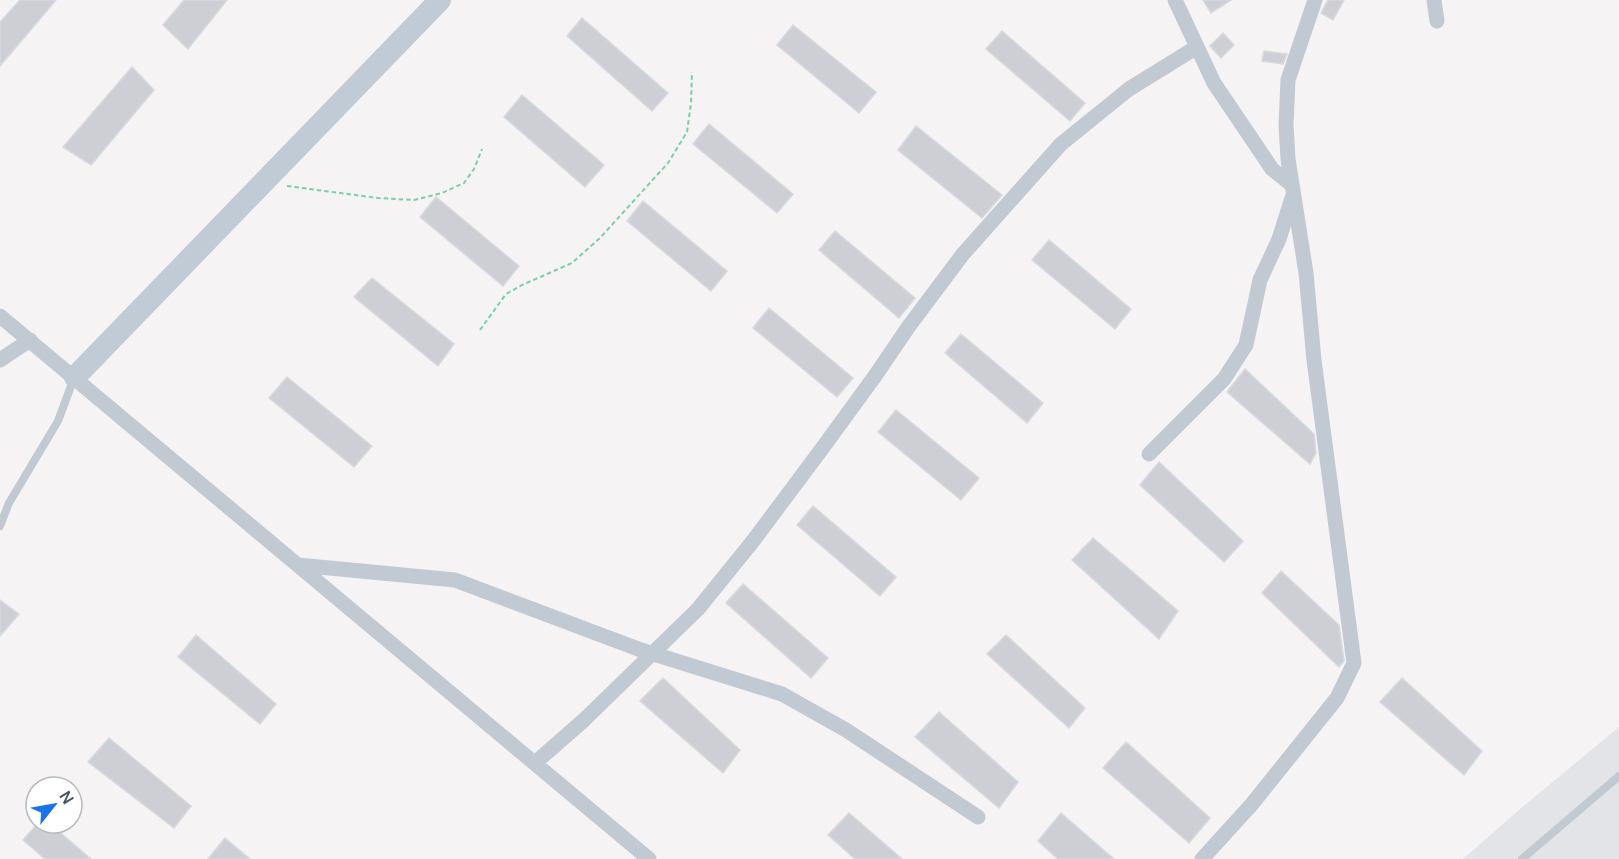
<svg xmlns="http://www.w3.org/2000/svg" width="1619" height="859" viewBox="0 0 1619 859" font-family="Manrope,sans-serif">
<style>
.airport{fill:#e2e4e7}
.building{fill:#cdcfd5;stroke:#d7d9de;stroke-width:1.5}
.lines{fill:none;stroke-linecap:round;stroke-linejoin:round}
.path{stroke:#7ad0a6;stroke-width:2;stroke-dasharray:4.5 3;stroke-linecap:butt}
.service{stroke:#c1cad2;stroke-width:8}
.minor{stroke:#c1cad2;stroke-width:15}
.secondary{stroke:#c1cbd6;stroke-width:22}
</style>
<rect width="100%" height="100%" fill="#f5f3f3"/>
<!-- airport -->
<path class="airport" d="M 1619,727 L 1619,859 L 1463,859 L 1519,810 Z"/>
<!-- building -->
<path class="building" d="M 20,0 L 56,0 L 0,66 L 0,22 Z
M 184,0 L 227,0 L 188,49 L 163,25 Z
M 1203,0 L 1231,0 L 1211,13 Z
M 1328,0 L 1344,0 L 1333,20 L 1321,13 Z
M 582,18 L 668,93 L 652,111 L 567,36 Z
M 793,25 L 876,92 L 859,113 L 777,45 Z
M 1002,31 L 1085,103 L 1070,121 L 986,49 Z
M 1223,33 L 1234,45 L 1221,58 L 1210,46 Z
M 1264,51 L 1287,54 L 1283,64 L 1262,61 Z
M 132,67 L 154,90 L 91,165 L 63,147 Z
M 522,95 L 604,165 L 585,187 L 504,117 Z
M 709,124 L 793,194 L 777,213 L 693,144 Z
M 916,126 L 1002,195 L 982,218 L 898,150 Z
M 436,197 L 519,266 L 503,286 L 420,217 Z
M 643,201 L 727,271 L 711,291 L 627,221 Z
M 835,231 L 915,298 L 899,318 L 819,250 Z
M 1049,240 L 1131,309 L 1115,329 L 1032,260 Z
M 372,278 L 454,344 L 438,366 L 354,297 Z
M 769,308 L 853,378 L 837,397 L 753,328 Z
M 961,334 L 1043,403 L 1027,423 L 945,353 Z
M 1245,369 L 1314,434 L 1316,453 L 1310,464 L 1227,392 Z
M 287,377 L 372,446 L 354,467 L 269,398 Z
M 896,410 L 979,478 L 961,500 L 878,432 Z
M 1159,462 L 1243,541 L 1224,562 L 1140,485 Z
M 813,506 L 896,577 L 880,596 L 797,525 Z
M 1093,538 L 1178,611 L 1159,639 L 1072,560 Z
M 1281,571 L 1339,625 L 1344,661 L 1339,667 L 1262,593 Z
M 743,584 L 828,658 L 811,678 L 726,603 Z
M 0,600 L 19,614 L 0,636 Z
M 196,635 L 276,704 L 260,724 L 178,657 Z
M 1006,635 L 1085,708 L 1069,728 L 987,654 Z
M 663,678 L 740,750 L 723,773 L 640,701 Z
M 1402,678 L 1482,751 L 1464,775 L 1380,702 Z
M 939,712 L 1018,782 L 999,808 L 915,737 Z
M 109,738 L 191,806 L 174,828 L 88,762 Z
M 1126,742 L 1210,818 L 1189,843 L 1103,768 Z
M 849,813 L 902,859 L 855,859 L 828,835 Z
M 1061,813 L 1114,859 L 1058,859 L 1038,841 Z
M 38,823 L 49,823 L 91,859 L 45,859 L 23,840 Z
M 225,838 L 250,859 L 208,859 Z"/>
<g class="lines">
<!-- path -->
<path class="path" d="M 287,186 L 378,198 L 414,200 L 442,193 L 464,183 L 474,169 L 482,149
M 480,330 L 506,294 L 522,285 L 572,263 L 600,238 L 668,163 L 687,132 L 691,103 L 692,72"/>
<!-- service -->
<path class="service" d="M 0,526 L 9,503 L 58,421 L 74,378
M 1522,859 L 1619,776"/>
<!-- minor -->
<path class="minor" d="M 1175,0 L 1214,83 L 1272,169 L 1292,185
M 1434,0 L 1437,21
M 0,316 L 649,859
M 0,360 L 30,340
M 1149,454 L 1224,379 L 1246,345 L 1260,280 L 1279,239 L 1292,198
M 298,565 L 455,580 L 641,650 L 782,694 L 846,730 L 978,817
M 535,763 L 584,720 L 698,609 L 753,541 L 821,450 L 875,376 L 909,326 L 963,254 L 1061,144 L 1129,89 L 1197,47
M 1202,859 L 1252,804 L 1337,698 L 1354,663 L 1314,360 L 1306,273 L 1288,159 L 1286,125 L 1288,80 L 1315,0"/>
<!-- secondary -->
<path class="secondary" d="M 75,377 L 440,0"/>
</g>
<!-- north arrow -->
<g transform="translate(54 805) rotate(59)"><circle r="28" fill="#ffffff" stroke="#b7bbc0" stroke-width="1.5"/>
<path d="M0-4.5L10 22L0 15L-10 22Z" fill="#1a73e8"/>
<text y="-9" font-size="16" font-weight="bold" text-anchor="middle" fill="#4a5661">N</text>
</g>
</svg>
